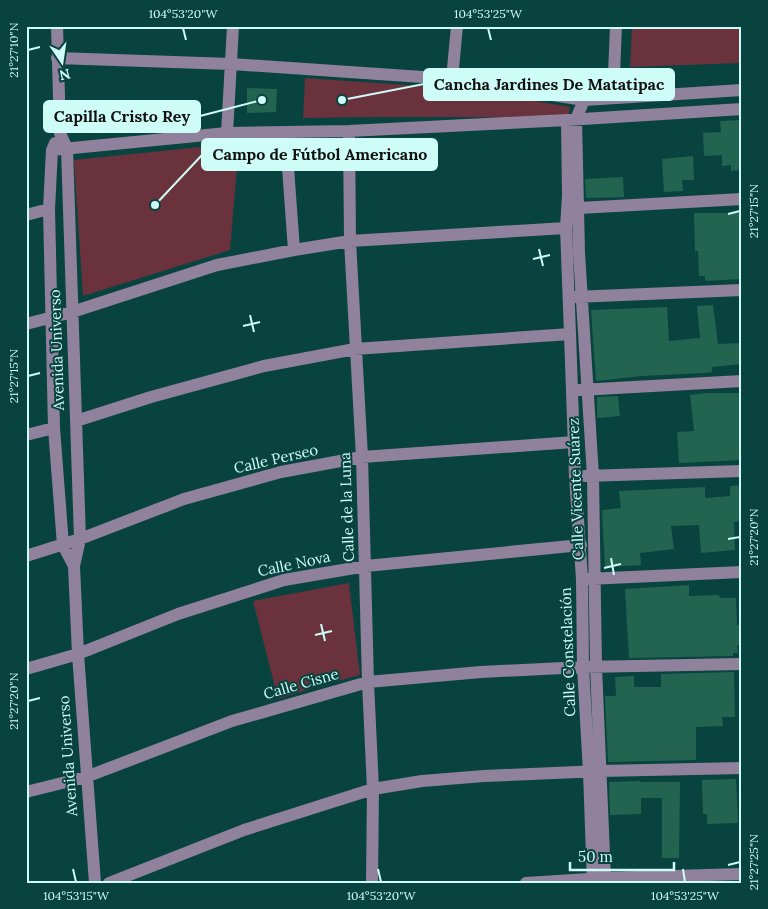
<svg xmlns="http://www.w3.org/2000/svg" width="768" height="909" viewBox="0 0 768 909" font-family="Lora,serif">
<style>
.green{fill:#69323c}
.building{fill:#226450}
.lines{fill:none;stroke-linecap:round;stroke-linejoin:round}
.minor{stroke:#90829c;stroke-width:12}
.ticks{fill:none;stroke:#cefcf7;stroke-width:2}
.labels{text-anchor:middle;stroke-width:4;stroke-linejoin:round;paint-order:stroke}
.street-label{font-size:15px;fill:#cefcf7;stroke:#094340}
.leader{fill:none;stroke:#cefcf7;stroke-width:2}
.callout-dot{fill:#cefcf7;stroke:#094340;stroke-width:2}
.callout{fill:#cefcf7;stroke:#cefcf7;stroke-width:2}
.callout-label{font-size:16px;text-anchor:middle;font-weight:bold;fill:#111}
.neatline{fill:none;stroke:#cefcf7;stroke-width:2}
.ticks-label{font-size:12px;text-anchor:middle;fill:#cefcf7}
</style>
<rect width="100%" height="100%" fill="#094340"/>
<!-- green -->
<path class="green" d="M 632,26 L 742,26 L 742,63 L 630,67 Z
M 305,78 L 464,89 L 570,107 L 568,117 C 479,118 391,116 303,118 Z
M 239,143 L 230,250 L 83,296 L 74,160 Z
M 349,583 L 360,675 L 322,685 L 278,699 L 253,601 Z"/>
<!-- building -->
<path class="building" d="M 247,88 L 277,89 L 276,112 L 247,113 Z
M 742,120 L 742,170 L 731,171 L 731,165 L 722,166 L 722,155 L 704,156 L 703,133 L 721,132 L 720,121 Z
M 693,156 L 694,180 L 682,180 L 683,191 L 664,192 L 662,159 Z
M 623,177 L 624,197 L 586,198 L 585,179 Z
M 694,213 L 742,213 L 742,279 L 705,281 L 705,276 L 699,276 L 698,251 L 695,251 Z
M 713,305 L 718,344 L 742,343 L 742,364 L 712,367 L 712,372 L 704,373 L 642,376 L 596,381 L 591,310 L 667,307 L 669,341 L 700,338 L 697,306 Z
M 706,393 L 742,393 L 742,460 L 679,463 L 677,432 L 694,431 L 690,395 Z
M 618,396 L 620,416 L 597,418 L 597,397 Z
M 742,485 L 742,521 L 734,522 L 735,550 L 701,553 L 699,525 L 671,526 L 674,549 L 640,553 L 641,565 L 605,567 L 602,510 L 621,508 L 619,491 L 705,487 L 705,498 L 730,496 L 730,486 Z
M 689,585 L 689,596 L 719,595 L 720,598 L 736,598 L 737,625 L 742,625 L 742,645 L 737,645 L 738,653 L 733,653 L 733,656 L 629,658 L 625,589 Z
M 734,672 L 735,717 L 722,717 L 723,726 L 696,727 L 696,760 L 608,762 L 605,696 L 616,696 L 615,677 L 634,676 L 634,687 L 661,687 L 661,674 Z
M 736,779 L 738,823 L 707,824 L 707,814 L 703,814 L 702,780 Z
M 640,781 L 640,782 L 680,782 L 679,858 L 662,858 L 662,798 L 641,798 L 641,814 L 610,815 L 609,782 Z"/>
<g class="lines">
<!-- minor -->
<path class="minor" d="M 57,26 L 60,133 L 67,149 L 80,539 L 74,566 L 78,654 L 95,883
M 57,58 L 231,64 L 452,79 L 584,100 L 742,90
M 452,79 L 457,26
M 613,98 L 616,26
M 584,100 L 576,119 L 579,253 L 593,476 L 596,667 L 605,878
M 567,120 L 568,195 L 566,228 L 570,334 L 575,476 L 582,579 L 583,667 L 589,772 L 593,883
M 349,131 L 350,241 L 362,457 L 368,682 L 373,789 L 372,883
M 227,133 L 233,26
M 55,143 L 52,150 L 49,209 L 54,428 L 63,545 L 74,566
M 52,150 L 227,133 L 349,131 L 567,120 L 742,109
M 287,154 L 294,250
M 579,208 L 742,199
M 26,215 L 49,209
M 574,297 L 742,290
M 26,324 L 72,312 L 217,265 L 294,250 L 350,241 L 566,228
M 580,390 L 742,381
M 76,421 L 151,397 L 264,366 L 355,349 L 570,334
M 26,435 L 54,428
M 585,476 L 742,471
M 26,556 L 80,539 L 184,499 L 281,472 L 362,457 L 574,442
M 587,579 L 742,572
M 26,669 L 78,654 L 178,614 L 284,580 L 366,566 L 581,545
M 26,792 L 86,777 L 232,721 L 368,682 L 481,672 L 583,667 L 742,664
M 109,883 L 244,830 L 373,789 L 422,781 L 484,776 L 600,771 L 742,768
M 526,883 L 605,878 L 742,874"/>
</g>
<!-- ticks -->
<path class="ticks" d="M 183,28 L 186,40M 488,28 L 491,40M 28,50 L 40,47M 728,214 L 740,211M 539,249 L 543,266M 533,259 L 550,255M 250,315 L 254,332M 243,326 L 260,322M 28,376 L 40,373M 728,539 L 740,537M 611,558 L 614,575M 604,568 L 621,564M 321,624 L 325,641M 315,635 L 332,631M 28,701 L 40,698M 728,865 L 740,862M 73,869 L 76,882M 378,869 L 381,882M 683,869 L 685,882"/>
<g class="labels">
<!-- street labels -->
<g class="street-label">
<text transform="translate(57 350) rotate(-92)" y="5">Avenida Universo</text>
<text transform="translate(276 459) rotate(-13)" y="5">Calle Perseo</text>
<text transform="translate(576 489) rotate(-92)" y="5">Calle Vicente Suárez</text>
<text transform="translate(347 507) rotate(-92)" y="5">Calle de la Luna</text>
<text transform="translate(294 564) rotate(-12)" y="5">Calle Nova</text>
<text transform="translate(568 652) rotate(-92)" y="5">Calle Constelación</text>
<text transform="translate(301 684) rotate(-16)" y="5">Calle Cisne</text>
<text transform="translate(68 756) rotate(-94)" y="5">Avenida Universo</text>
</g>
</g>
<!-- callouts -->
<path class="leader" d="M342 100L424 84M262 100L200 116M155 205L202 155"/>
<g class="callout-dot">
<circle cx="342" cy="100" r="5"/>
<circle cx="262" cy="100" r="5"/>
<circle cx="155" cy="205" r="5"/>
</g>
<g class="callout">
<rect x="424" y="69" width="250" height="31" rx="5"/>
<rect x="44" y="101" width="156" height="31" rx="5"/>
<rect x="202" y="139" width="235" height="31" rx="5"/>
</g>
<g class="callout-label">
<text x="549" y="90">Cancha Jardines De Matatipac</text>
<text x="122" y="122">Capilla Cristo Rey</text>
<text x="320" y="160">Campo de Fútbol Americano</text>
</g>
<!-- border -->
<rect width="768" height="909" fill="none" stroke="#094340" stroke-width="55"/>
<!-- north arrow -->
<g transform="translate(62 62) rotate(167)" stroke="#094340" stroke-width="4" paint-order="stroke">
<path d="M0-4L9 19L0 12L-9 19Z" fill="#cefcf7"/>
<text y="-8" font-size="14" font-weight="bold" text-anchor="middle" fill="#cefcf7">N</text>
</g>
<!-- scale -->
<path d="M570 862v8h104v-8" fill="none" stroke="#cefcf7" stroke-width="2.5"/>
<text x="578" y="862" font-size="15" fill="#cefcf7" stroke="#094340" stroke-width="4" paint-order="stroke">50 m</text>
<rect x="28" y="28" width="712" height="854" class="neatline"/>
<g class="ticks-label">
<text x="183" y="18">104°53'20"W</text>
<text x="488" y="18">104°53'25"W</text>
<text transform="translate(14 50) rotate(-90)" y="4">21°27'10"N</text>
<text transform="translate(754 211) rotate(-90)" y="4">21°27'15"N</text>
<text transform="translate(14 376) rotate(-90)" y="4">21°27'15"N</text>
<text transform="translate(754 537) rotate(-90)" y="4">21°27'20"N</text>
<text transform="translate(14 701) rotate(-90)" y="4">21°27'20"N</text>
<text transform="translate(754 862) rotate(-90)" y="4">21°27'25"N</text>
<text x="76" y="900">104°53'15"W</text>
<text x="381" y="900">104°53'20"W</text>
<text x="685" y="900">104°53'25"W</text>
</g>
</svg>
